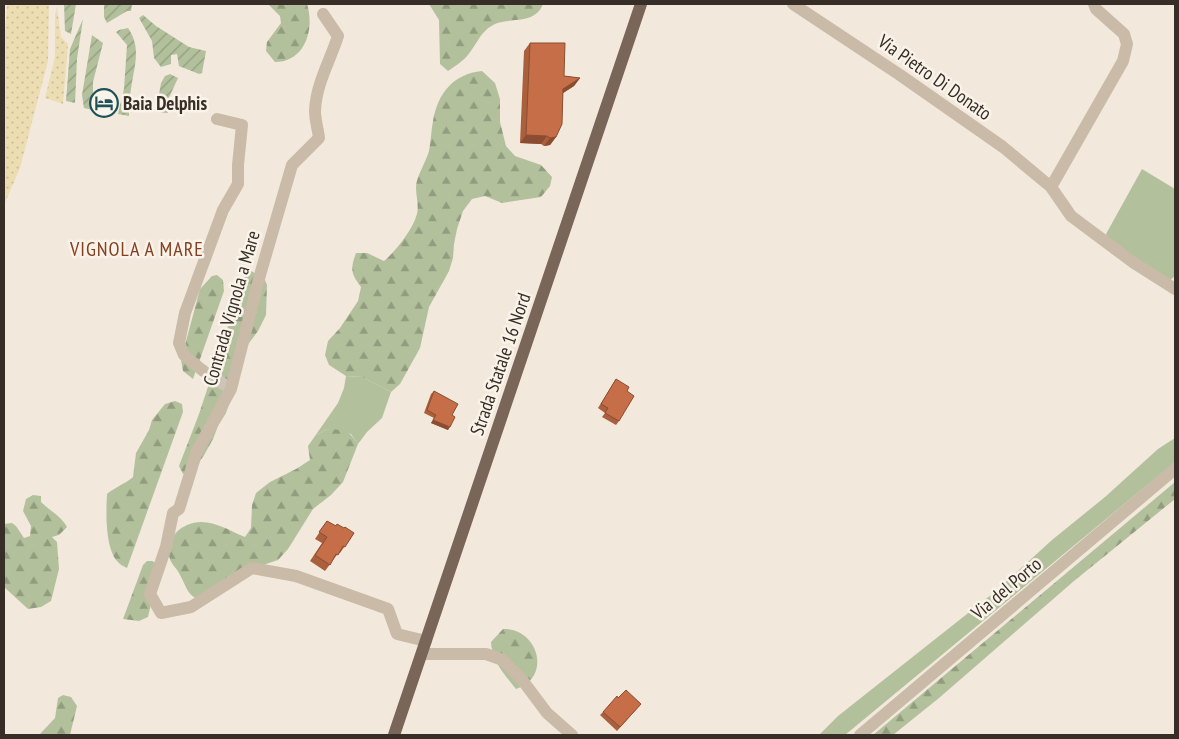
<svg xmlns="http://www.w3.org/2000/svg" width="1179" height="739" viewBox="0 0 1179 739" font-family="'PT Sans Narrow',sans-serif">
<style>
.grass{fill:#b2c19c}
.forest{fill:url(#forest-firs)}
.sand{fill:url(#sand-dots)}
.garden{fill:url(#garden-furrows)}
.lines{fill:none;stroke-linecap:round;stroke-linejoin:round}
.minor-tunnel{stroke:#cdc4b8;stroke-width:12;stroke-dasharray:12 6;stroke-linecap:butt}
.minor{stroke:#cabaa8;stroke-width:12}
.major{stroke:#796659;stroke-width:12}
.wall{fill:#aa5f3d}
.shaded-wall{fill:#8b4d32}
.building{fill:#c66e47;stroke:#8b4d32}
.labels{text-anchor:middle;stroke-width:5;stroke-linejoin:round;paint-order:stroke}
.street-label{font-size:19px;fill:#372e28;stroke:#faf3e9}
.poi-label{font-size:19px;font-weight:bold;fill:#372e28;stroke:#faf3e9;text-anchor:start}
.neighbourhood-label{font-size:20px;letter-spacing:1px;fill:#864021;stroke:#faf3e9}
</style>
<defs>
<pattern id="forest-firs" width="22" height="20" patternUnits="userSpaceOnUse" patternTransform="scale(1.25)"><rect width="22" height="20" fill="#b2c19c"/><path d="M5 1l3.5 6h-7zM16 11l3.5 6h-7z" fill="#929d7f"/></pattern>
<pattern id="sand-dots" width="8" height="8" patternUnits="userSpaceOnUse" patternTransform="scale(1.25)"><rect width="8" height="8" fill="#edddb3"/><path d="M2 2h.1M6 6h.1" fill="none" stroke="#ccbe9a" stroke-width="1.8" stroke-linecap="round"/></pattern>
<pattern id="garden-furrows" width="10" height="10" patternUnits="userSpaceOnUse" patternTransform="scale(1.25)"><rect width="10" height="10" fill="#b2c19c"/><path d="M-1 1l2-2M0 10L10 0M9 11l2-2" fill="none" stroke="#929d7f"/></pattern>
</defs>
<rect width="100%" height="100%" fill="#f2e9dc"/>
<!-- grass -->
<path class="grass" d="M 1142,169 L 1175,189 L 1175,276 L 1168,282 L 1107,240 L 1106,234 Z
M 346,376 L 362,377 L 391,392 L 382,418 L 367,432 L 358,444 L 351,434 L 327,429 L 315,436 L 338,403 L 344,388 Z
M 1175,438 L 1175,462 L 845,735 L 819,735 L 838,716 L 996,591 L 1052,540 L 1105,497 L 1158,449 Z"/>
<!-- forest -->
<path class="forest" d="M 268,4 L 307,4 C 315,29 305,62 275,62 L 266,51 L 267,42 L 281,23 L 280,16 Z
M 429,4 L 543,4 C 535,25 511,17 495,24 C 480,31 477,45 467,56 C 462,62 454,67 448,71 L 440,64 L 439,20 Z
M 482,71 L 495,83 L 500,99 L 500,122 L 506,146 L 515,156 L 541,165 L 552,177 L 550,186 L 541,197 L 502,203 L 485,196 L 472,199 L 463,211 L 457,229 L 454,244 L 453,258 L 449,271 L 429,307 L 420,348 L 400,384 L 391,392 L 362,377 L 346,376 L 329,365 L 325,355 L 328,341 L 340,328 L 358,301 L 361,287 C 351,274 350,269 356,253 L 367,253 L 384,261 C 396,251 413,229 417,214 C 419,206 416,196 416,187 C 416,177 426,162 429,151 C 431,141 431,131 433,121 C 438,93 453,74 482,71 Z
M 247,269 L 264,278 L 267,285 L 266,315 L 258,331 L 246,347 L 226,413 L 218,426 L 213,439 L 203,457 L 195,467 L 183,474 L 179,466 L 199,414 Z
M 217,275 L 223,280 L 224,291 L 193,379 L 183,371 L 181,360 L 200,289 L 212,276 Z
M 175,401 L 182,404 L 183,412 L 127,568 C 123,566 119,564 117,561 C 105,547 106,512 107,494 C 115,487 125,484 133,477 L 136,453 L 149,430 L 152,420 L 165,404 Z
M 327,429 C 345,430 348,429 358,444 L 343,482 L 331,495 L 313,509 L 288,549 L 278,560 L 266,564 L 197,599 C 186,593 186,585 180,575 C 177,568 171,565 169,556 C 168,551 171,543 173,538 C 176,531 181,528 187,525 C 207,516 226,529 245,537 L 251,528 L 252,505 L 256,493 L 270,482 L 296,469 L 310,460 L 308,446 L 315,436 Z
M 1175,482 L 1175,499 L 1074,581 L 939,698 L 893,735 L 873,735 Z
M 33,495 L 41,496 L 41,502 C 49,510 62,517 67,527 L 59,535 L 52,537 L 57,542 L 59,569 L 51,601 L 41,607 L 28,609 L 4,587 L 4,524 L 12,523 L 16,526 L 24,538 L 30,536 L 31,526 L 23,511 L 26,499 Z
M 147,561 L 152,561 L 156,563 L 151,604 L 148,617 L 139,621 L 123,619 L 143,565 Z
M 503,629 C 539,628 552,678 516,689 C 504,674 492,661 491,642 Z
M 63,695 L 71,697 L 77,706 L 70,735 L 39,735 L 55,718 L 58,698 Z"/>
<!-- sand -->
<path class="sand" d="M 7,4 L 49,4 L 48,61 L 20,168 L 4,205 L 4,44 Z
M 57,7 L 61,37 L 68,44 L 63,104 L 45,98 L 55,57 L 55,14 Z"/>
<!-- garden -->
<path class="garden" d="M 64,4 L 76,4 L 71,34 L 65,31 Z
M 104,4 L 132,4 L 131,11 L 127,11 L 107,23 L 104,17 Z
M 143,15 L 156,26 L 189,47 L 206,51 L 202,73 L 199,74 L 179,66 L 177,54 L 171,55 L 171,64 L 161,67 L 154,58 L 152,41 L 139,18 Z
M 83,19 L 77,59 L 75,103 L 66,101 L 70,49 Z
M 128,28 C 142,48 134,67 131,89 C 129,98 129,107 129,116 L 118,114 L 124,89 L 127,45 L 116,32 L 119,30 Z
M 92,35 L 103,43 L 93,82 L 93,110 L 84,108 L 82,95 Z
M 170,74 L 178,78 L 167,102 L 168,113 L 156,112 L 161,83 L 165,76 Z"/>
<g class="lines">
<!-- minor-tunnel -->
<path class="minor-tunnel" d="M 202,370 L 231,389"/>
<!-- minor -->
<path class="minor" d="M 793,4 L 900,75 L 1003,147 L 1051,187 L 1071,216 L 1134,263 L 1175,289
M 323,14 L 338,36 C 330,61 316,84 315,111 C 315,120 318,129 319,138 L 292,165 L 260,275 L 231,389 L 197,451 L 179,509 L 173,513 L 166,547 L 150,594 L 161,613 L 191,607 L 252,568 L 296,576 L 388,609 L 397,634 L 426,641
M 1051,187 L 1123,61 L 1127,44 L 1124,34 L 1096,9 L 1094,4
M 202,370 L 184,355 L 179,343 L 185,313 L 223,210 L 238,184 L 238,165 L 242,125 L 217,119
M 422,654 L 486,654 L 503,660 L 523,681 L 547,713 L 572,735
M 860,735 L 1175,469"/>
<!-- major -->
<path class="major" d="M 394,735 L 641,4"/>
</g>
<!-- wall -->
<path class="wall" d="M 530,43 L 564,76 L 580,78 L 574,86 L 563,93 L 556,137 L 550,145 L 544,146 L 541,144 L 520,143 L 524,51 Z
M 616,379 L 627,391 L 619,421 L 616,425 L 602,417 L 605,413 L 598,408 Z
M 434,391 L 452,415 L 448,430 L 431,423 L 434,418 L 424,413 L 431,394 Z
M 327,521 L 336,526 L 354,533 L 340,553 L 339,552 L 325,571 L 310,561 L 322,543 L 315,539 Z
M 618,698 L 641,704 L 617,731 L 600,715 L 603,712 Z"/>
<!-- shaded-wall -->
<path class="shaded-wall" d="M 580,78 L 574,86 L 557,97 L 563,89 Z
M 526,135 L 547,136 L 541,144 L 520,143 Z
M 556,137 L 550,145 L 544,146 L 550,138 Z
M 433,420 L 450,427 L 448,430 L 431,423 Z"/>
<!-- building -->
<path class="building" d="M 530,43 L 565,43 L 564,76 L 580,78 L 563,89 L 562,124 L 556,137 L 550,138 L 547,136 L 526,135 Z
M 616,379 L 629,387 L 627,391 L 634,396 L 619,421 L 605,413 L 608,408 L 601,404 Z
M 434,391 L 458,404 L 452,415 L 455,417 L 450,427 L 433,420 L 436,415 L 427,410 Z
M 327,521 L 336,526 L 337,524 L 344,528 L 345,527 L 354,533 L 345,547 L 343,546 L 338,555 L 336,554 L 330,565 L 315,555 L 327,537 L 319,532 Z
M 626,690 L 641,704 L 620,727 L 603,712 L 617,696 L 618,698 Z"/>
<!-- icons -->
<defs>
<symbol id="hotel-ring" viewBox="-11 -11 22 22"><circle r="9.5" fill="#faf3e9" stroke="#1e5159" stroke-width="1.5"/><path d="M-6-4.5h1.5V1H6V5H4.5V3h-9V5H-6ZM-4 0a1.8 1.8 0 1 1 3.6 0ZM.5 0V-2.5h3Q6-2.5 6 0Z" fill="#1e5159"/></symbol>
</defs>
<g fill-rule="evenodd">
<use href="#hotel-ring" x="88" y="87" width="32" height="32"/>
</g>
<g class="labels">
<!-- street labels -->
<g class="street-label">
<text transform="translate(935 77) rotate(35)" y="7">Via Pietro Di Donato</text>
<text transform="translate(231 308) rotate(-74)" y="7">Contrada Vignola a Mare</text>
<text transform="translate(500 364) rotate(-71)" y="7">Strada Statale 16 Nord</text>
<text transform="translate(1006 588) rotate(-40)" y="7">Via del Porto</text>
</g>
<!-- poi labels -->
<g class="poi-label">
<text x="123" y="110">Baia Delphis</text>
</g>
<!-- neighbourhood labels -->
<g class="neighbourhood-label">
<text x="137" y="256">VIGNOLA A MARE</text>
</g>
</g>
<!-- border -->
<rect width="1179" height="739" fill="none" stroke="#372e28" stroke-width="10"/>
</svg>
